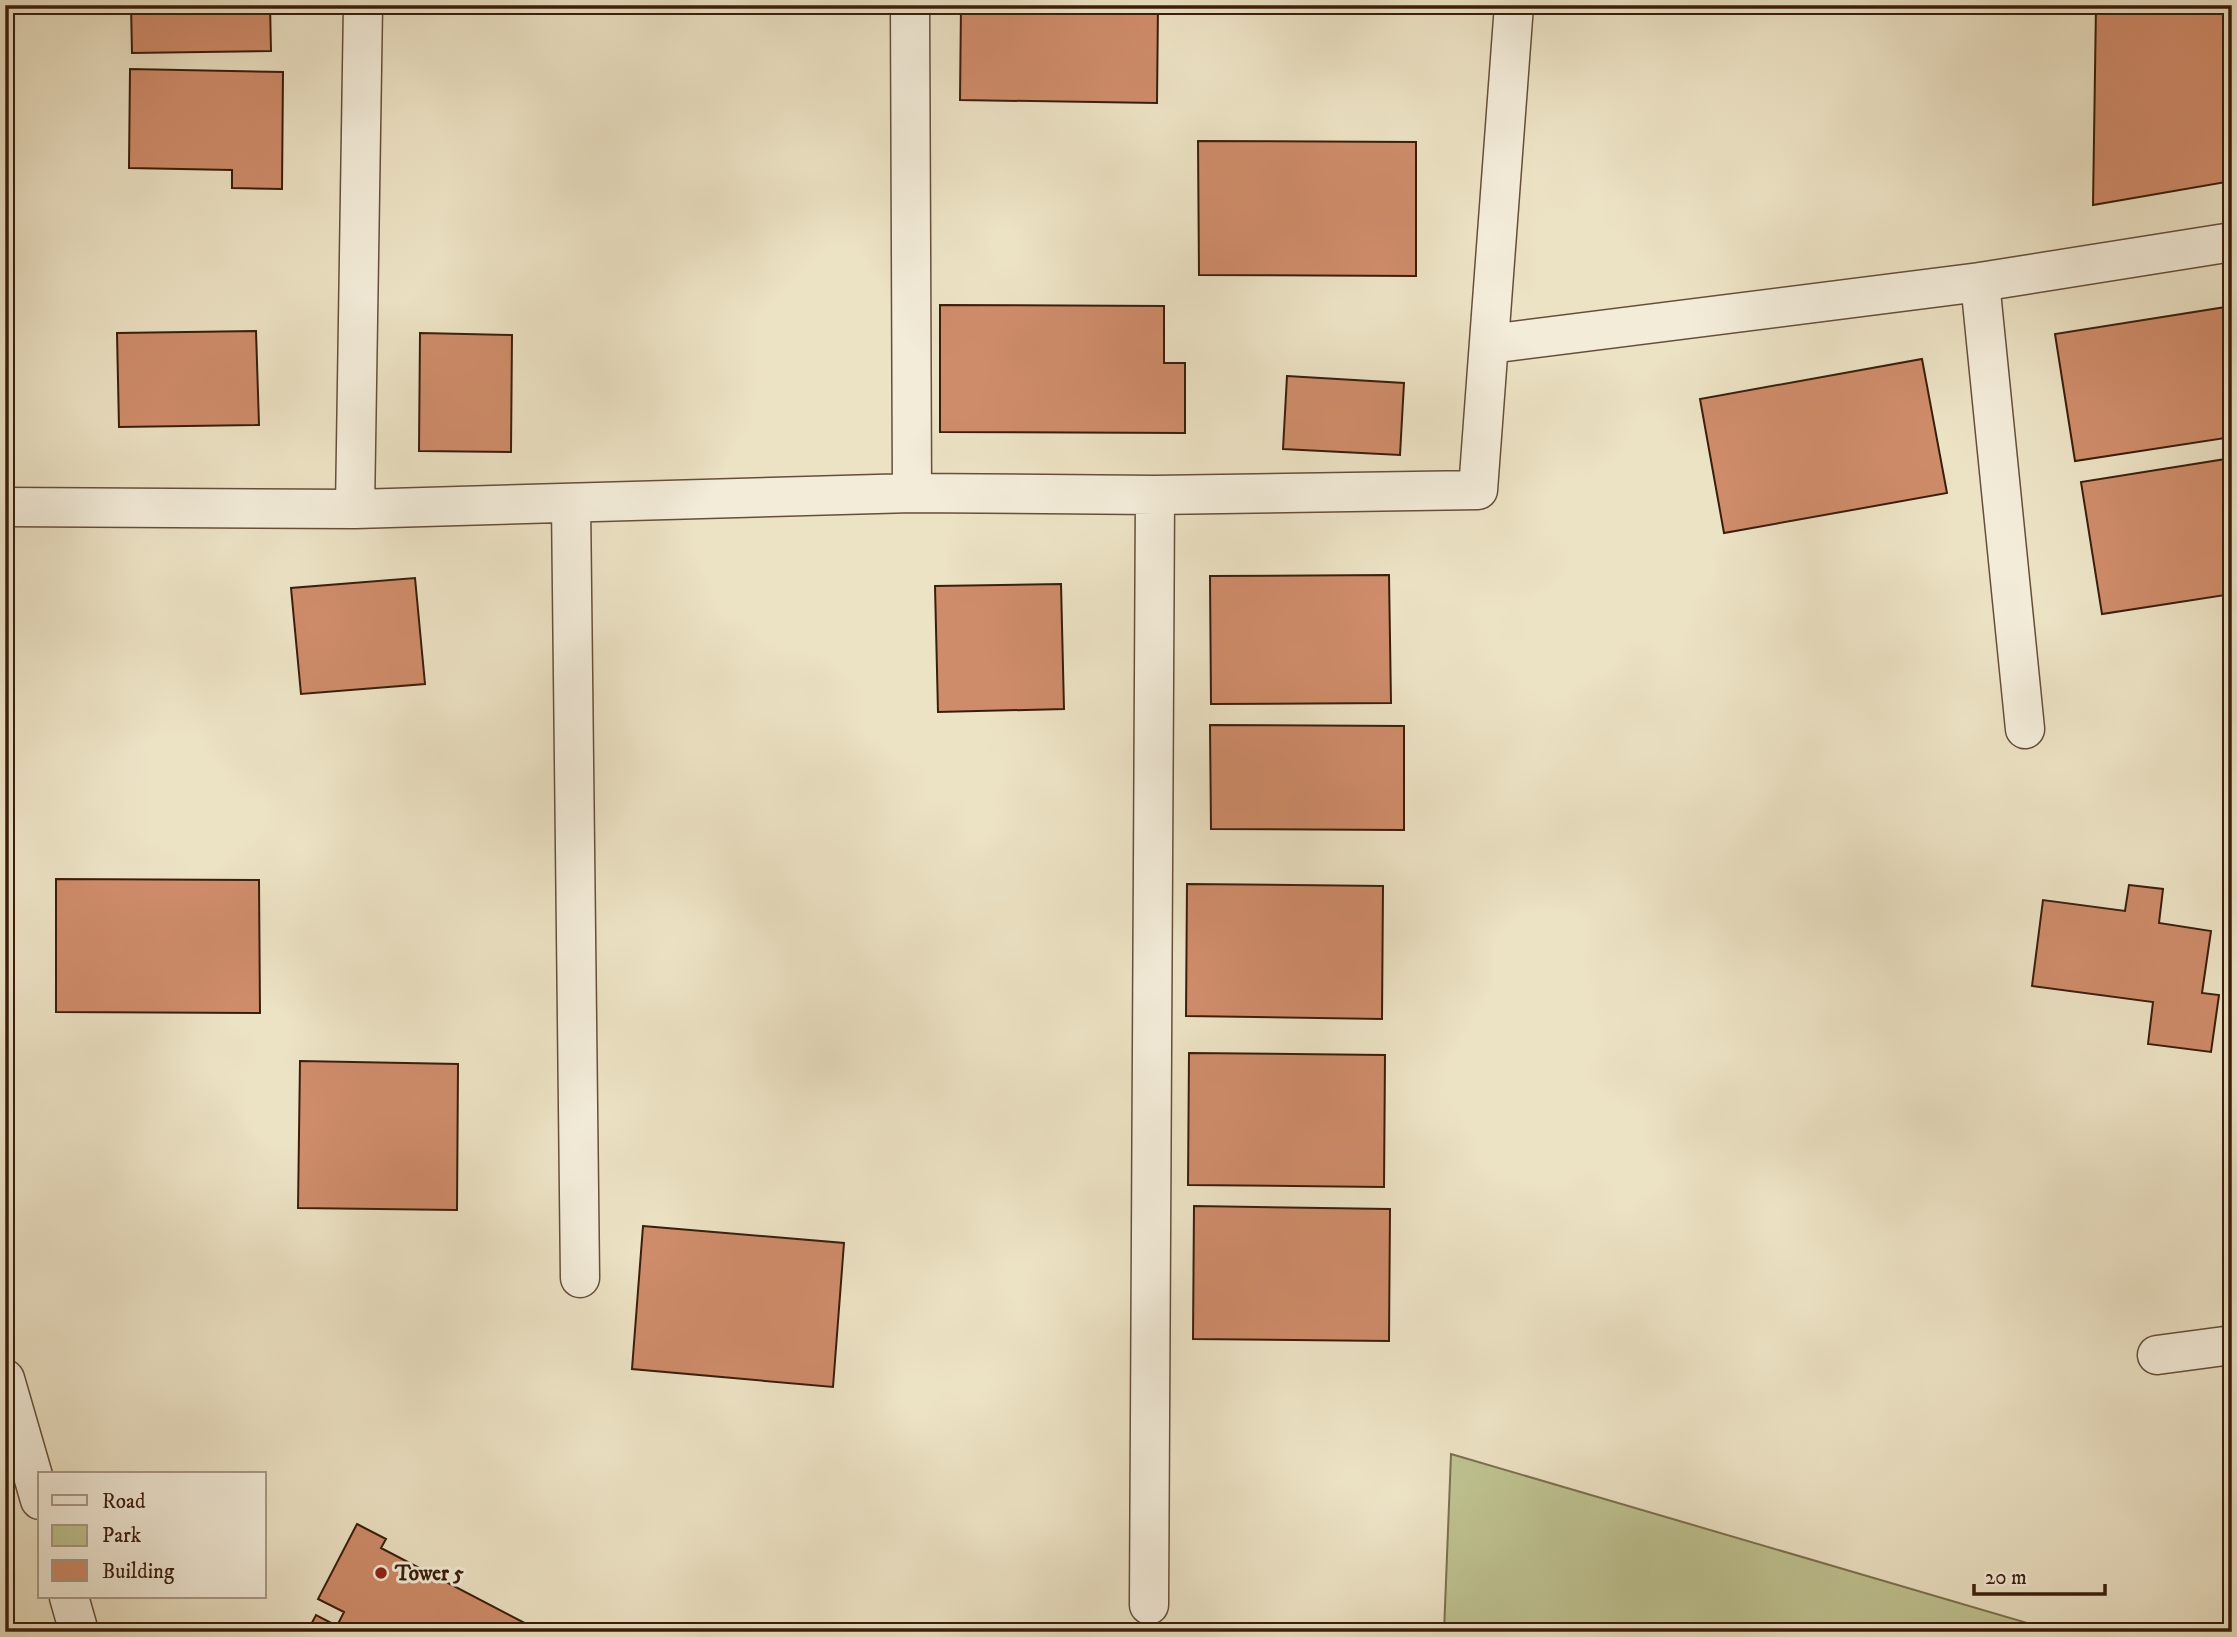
<svg xmlns="http://www.w3.org/2000/svg" width="2237" height="1637" viewBox="0 0 2237 1637" font-family="'IM FELL DW Pica',serif">
<style>
.green{fill:#bec290;stroke:#7c704e;stroke-width:2}
.building{fill:#cf8c6a;stroke:#3a1e0c;stroke-width:2}
.lines{fill:none;stroke-linecap:round;stroke-linejoin:round}
.street-casing{stroke:#664f3a;stroke-width:41}
.street{stroke:#f3ecd9;stroke-width:38}
.poi-dot{fill:#8f2418;stroke:#f3ecd9;stroke-width:2.5}
.labels{text-anchor:middle;stroke-width:6;stroke-linejoin:round;paint-order:stroke}
.poi-label{font-size:21px;font-weight:bold;fill:#3a1e0c;stroke:#f3ecd9;text-anchor:start}
</style>
<rect width="100%" height="100%" fill="#ece2c4"/>
<filter id="stains"><feTurbulence type="fractalNoise" baseFrequency=".00286" numOctaves="4"/><feColorMatrix values="0 0 0 0 .2 0 0 0 0 .09 0 0 0 0 .02 0 0 0 .5 -.17"/></filter>
<radialGradient id="worn" r=".72"><stop offset=".6" stop-color="#630" stop-opacity="0"/><stop offset="1" stop-color="#630" stop-opacity=".3"/></radialGradient>
<!-- green -->
<path class="green" d="M 1451,1454 L 2058,1632 L 1444,1632 Z"/>
<!-- building -->
<path class="building" d="M 131,5 L 270,5 L 271,51 L 132,53 Z
M 961,5 L 1158,5 L 1157,103 L 960,100 Z
M 2096,5 L 2232,5 L 2232,181 L 2093,205 Z
M 130,69 L 283,72 L 282,189 L 232,188 L 232,170 L 129,168 Z
M 1198,141 L 1416,142 L 1416,276 L 1199,275 Z
M 940,305 L 1164,306 L 1164,363 L 1185,363 L 1185,433 L 940,432 Z
M 2232,306 L 2232,437 L 2075,461 L 2055,334 Z
M 256,331 L 259,425 L 119,427 L 117,333 Z
M 420,333 L 512,335 L 511,452 L 419,451 Z
M 1922,359 L 1947,493 L 1724,533 L 1700,399 Z
M 1287,376 L 1404,383 L 1400,455 L 1283,449 Z
M 2232,458 L 2232,594 L 2102,614 L 2081,482 Z
M 1389,575 L 1391,703 L 1211,704 L 1210,576 Z
M 415,578 L 425,684 L 301,694 L 291,588 Z
M 1061,584 L 1064,709 L 938,712 L 935,586 Z
M 1210,725 L 1404,726 L 1404,830 L 1211,829 Z
M 56,879 L 259,880 L 260,1013 L 56,1012 Z
M 1187,884 L 1383,886 L 1382,1019 L 1186,1016 Z
M 2129,885 L 2163,889 L 2159,923 L 2211,931 L 2202,993 L 2219,995 L 2211,1052 L 2148,1044 L 2153,1002 L 2032,986 L 2043,900 L 2125,911 Z
M 1189,1053 L 1385,1055 L 1384,1187 L 1188,1185 Z
M 300,1061 L 458,1064 L 457,1210 L 298,1208 Z
M 1194,1206 L 1390,1209 L 1389,1341 L 1193,1339 Z
M 643,1226 L 844,1243 L 833,1387 L 632,1369 Z
M 357,1524 L 386,1539 L 381,1548 L 542,1632 L 307,1632 L 316,1615 L 337,1626 L 344,1612 L 318,1599 Z"/>
<g class="lines">
<defs>
<path id="street" d="M 910,5 L 912,493
M 1980,282 L 2025,729
M 1490,344 L 1980,282 L 2232,242
M 571,503 L 580,1278
M 5,507 L 355,509 L 912,493 L 1155,495 L 1478,490 L 1514,5
M 355,509 L 363,5
M 2157,1355 L 2232,1345
M 5,1379 L 40,1500
M 69,1597 L 79,1632
M 1149,1605 L 1155,495"/>
</defs>
<!-- street casing -->
<use href="#street" class="street-casing"/>
<!-- street -->
<use href="#street" class="street"/>
</g>
<!-- markers -->
<circle class="poi-dot" cx="381" cy="1573" r="7"/>
<g class="labels">
<!-- poi labels -->
<g class="poi-label">
<text x="395" y="1580">Tower 5</text>
</g>
</g>
<!-- margin -->
<rect width="2237" height="1637" fill="none" stroke="#ece2c4" stroke-width="28"/>
<rect x="7" y="7" width="2223" height="1623" fill="none" stroke="#3a1e0c" stroke-width="3.5"/>
<rect x="14" y="14" width="2209" height="1609" fill="none" stroke="#3a1e0c" stroke-width="2"/>
<!-- legend -->
<rect x="38" y="1472" width="228" height="126" fill="#f3ecd9" stroke="#a99a87" stroke-width="2"/>
<rect x="52" y="1495" width="35" height="10" fill="#f3ecd9" stroke="#a99a87" stroke-width="2"/>
<text x="102" y="1508" font-size="21" fill="#3a1e0c">Road</text>
<rect x="52" y="1525" width="35" height="21" fill="#bec290" stroke="#a99a87" stroke-width="2"/>
<text x="102" y="1542" font-size="21" fill="#3a1e0c">Park</text>
<rect x="52" y="1560" width="35" height="21" fill="#cf8c6a" stroke="#a99a87" stroke-width="2"/>
<text x="102" y="1578" font-size="21" fill="#3a1e0c">Building</text>
<!-- scale -->
<path d="M1974 1584v10h131v-10" fill="none" stroke="#3a1e0c" stroke-width="3.5"/>
<text x="1985" y="1584" font-size="21" fill="#3a1e0c" stroke="#f3ecd9" stroke-width="5" paint-order="stroke">20 m</text>
<rect width="100%" height="100%" filter="url(#stains)"/>
<rect width="100%" height="100%" fill="url(#worn)"/>
</svg>
